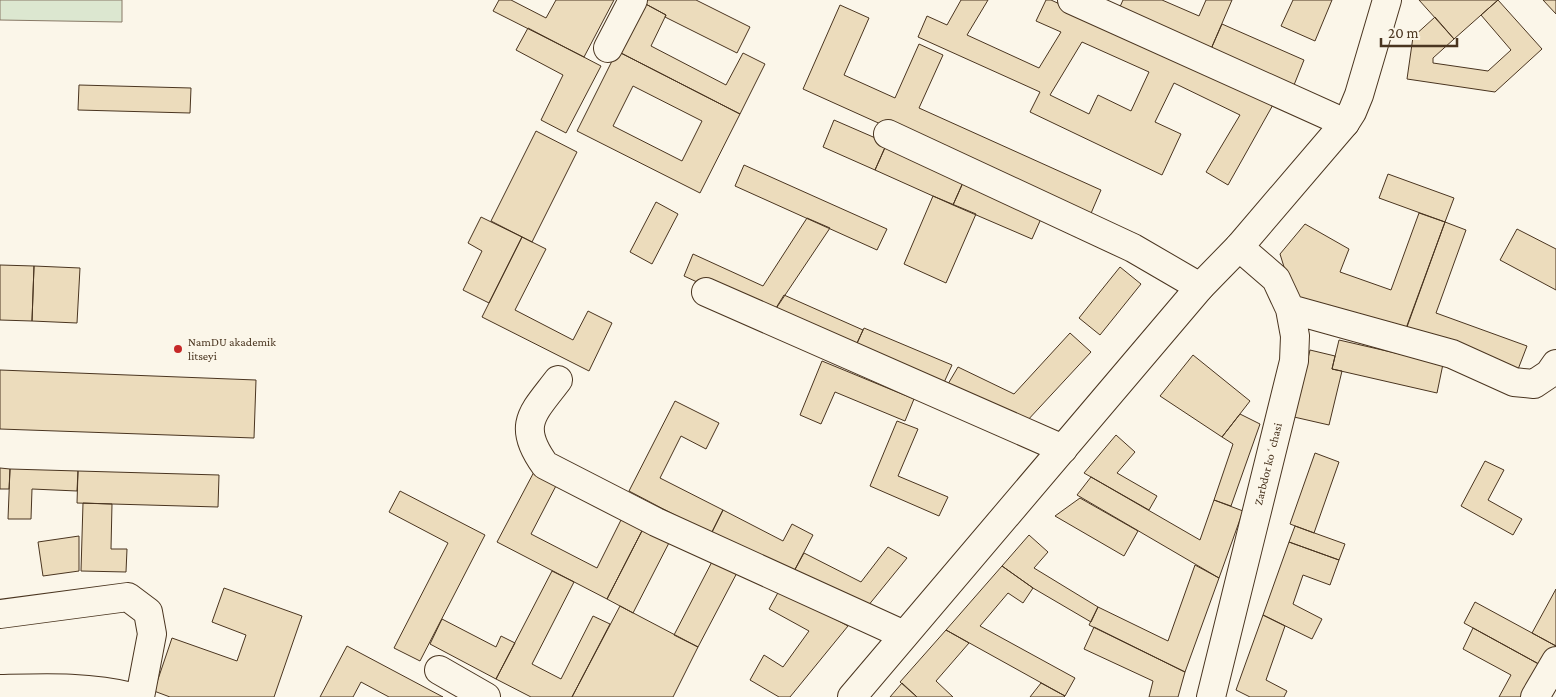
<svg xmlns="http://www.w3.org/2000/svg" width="1556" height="697" viewBox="0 0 1556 697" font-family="'Crimson Pro',serif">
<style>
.green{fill:#dce7d0;stroke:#887966}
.building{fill:#ecdcbc;stroke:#4a3520;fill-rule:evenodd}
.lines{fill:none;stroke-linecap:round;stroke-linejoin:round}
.minor-casing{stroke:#4a3520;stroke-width:30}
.major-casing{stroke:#4a3520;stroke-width:30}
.minor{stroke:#fbf6e9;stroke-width:28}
.major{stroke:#fbf6e9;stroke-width:28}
.poi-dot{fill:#c62828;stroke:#fbf6e9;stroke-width:2}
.labels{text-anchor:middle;stroke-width:4;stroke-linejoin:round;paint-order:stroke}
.poi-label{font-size:12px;fill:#4a3520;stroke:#fbf6e9;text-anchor:start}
.street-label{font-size:12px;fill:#4a3520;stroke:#fbf6e9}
</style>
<rect width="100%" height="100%" fill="#fbf6e9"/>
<!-- green -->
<path class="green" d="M 0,0 L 122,0 L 122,22 L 0,20 Z"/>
<!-- building -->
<path class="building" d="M 499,0 L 511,0 L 546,18 L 556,0 L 614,0 L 584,57 L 493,11 Z
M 643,0 L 696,0 L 750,27 L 737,53 L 665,17 L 666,15 L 642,2 Z
M 961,0 L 988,0 L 967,35 L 1039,68 L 1061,32 L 1036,21 L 1046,0 L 1051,0 L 1274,103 L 1228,185 L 1206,172 L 1240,115 L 1174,83 L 1155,122 L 1181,134 L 1162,175 L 1030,112 L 1040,92 L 918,37 L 927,16 L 947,25 ZM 1082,42 L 1149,72 L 1131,111 L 1098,95 L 1089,114 L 1050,95 Z
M 1123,0 L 1162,0 L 1199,16 L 1206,0 L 1232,0 L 1211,49 L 1119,9 Z
M 1293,0 L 1332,0 L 1315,41 L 1281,26 Z
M 1419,0 L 1498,0 L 1454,39 Z
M 1498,0 L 1542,49 L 1495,92 L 1407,79 L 1413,37 L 1435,17 L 1454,39 L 1433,58 L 1433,63 L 1488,71 L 1511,50 L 1481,15 Z
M 1543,0 L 1556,0 L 1556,14 Z
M 642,2 L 666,15 L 651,46 L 726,85 L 743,53 L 765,64 L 740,114 L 617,51 Z
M 840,5 L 869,18 L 844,75 L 895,98 L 919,44 L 943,55 L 919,108 L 1101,190 L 1089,218 L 803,89 Z
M 1222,24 L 1304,60 L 1294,85 L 1211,49 Z
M 528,28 L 601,66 L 566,133 L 541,120 L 563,75 L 516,50 Z
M 617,51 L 740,114 L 700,193 L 577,131 ZM 633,86 L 702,121 L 682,161 L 613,126 Z
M 79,85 L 191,88 L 190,113 L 78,110 Z
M 834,120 L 887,143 L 875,170 L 823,147 Z
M 536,131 L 577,152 L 532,242 L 491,221 Z
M 887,143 L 965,178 L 953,205 L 875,170 Z
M 744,165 L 887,229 L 877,250 L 735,186 Z
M 1388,174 L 1454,198 L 1445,222 L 1379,198 Z
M 965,178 L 1044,212 L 1032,239 L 953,205 Z
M 933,196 L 976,214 L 946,283 L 904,264 Z
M 656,202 L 678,214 L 652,264 L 630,252 Z
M 1419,213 L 1445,222 L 1403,338 L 1294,299 L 1280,254 L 1305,224 L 1349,249 L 1340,272 L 1391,290 Z
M 481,217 L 522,237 L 489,303 L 463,290 L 482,251 L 468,243 Z
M 807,218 L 830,228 L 771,316 L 684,276 L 693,254 L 763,286 Z
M 1445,222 L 1466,230 L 1436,313 L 1527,346 L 1517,372 L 1405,331 Z
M 1517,229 L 1556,249 L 1556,290 L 1500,260 Z
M 522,237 L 546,249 L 515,310 L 573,340 L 588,311 L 612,323 L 589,371 L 482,317 Z
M 0,265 L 34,266 L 32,321 L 0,320 Z
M 34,266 L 80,268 L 77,323 L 32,321 Z
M 1120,267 L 1141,284 L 1100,335 L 1079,318 Z
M 784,295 L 863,330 L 853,352 L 771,316 Z
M 864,328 L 952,365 L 941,389 L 853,352 Z
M 1070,333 L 1091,352 L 1026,422 L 948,384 L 958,367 L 1014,394 Z
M 1339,340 L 1443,364 L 1437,393 L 1332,369 Z
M 1310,350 L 1335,356 L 1332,369 L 1342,371 L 1329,425 L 1294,417 Z
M 1193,355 L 1250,401 L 1222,437 L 1160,396 Z
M 822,361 L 914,399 L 905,421 L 835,392 L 821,424 L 800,415 Z
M 0,370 L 256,380 L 254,438 L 0,429 Z
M 675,401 L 719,423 L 706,449 L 681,436 L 660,478 L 723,510 L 711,534 L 629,491 Z
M 1240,414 L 1260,424 L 1231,506 L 1214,500 L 1233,444 L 1222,437 Z
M 897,421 L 918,429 L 898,476 L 948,497 L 939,516 L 870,486 Z
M 1116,435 L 1135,452 L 1117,473 L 1157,496 L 1149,510 L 1084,473 Z
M 1315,453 L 1339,462 L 1314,533 L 1290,524 Z
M 1485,461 L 1504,470 L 1488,500 L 1522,519 L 1513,535 L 1461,506 Z
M 0,468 L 10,469 L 9,489 L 0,489 Z
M 10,469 L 78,471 L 77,491 L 32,489 L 31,519 L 8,519 Z
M 535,470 L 558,482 L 531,534 L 597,568 L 625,512 L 646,523 L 607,599 L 497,542 Z
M 78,471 L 219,475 L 218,507 L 77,503 Z
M 1091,477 L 1200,540 L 1214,500 L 1243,511 L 1219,578 L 1077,495 Z
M 400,491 L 485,535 L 420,661 L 394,648 L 448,543 L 389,512 Z
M 1080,498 L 1138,531 L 1124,556 L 1055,516 Z
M 83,503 L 112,504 L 111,549 L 127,549 L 126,572 L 81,571 Z
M 723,510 L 783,541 L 792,524 L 813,535 L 792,575 L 711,534 Z
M 646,523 L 672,537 L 633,613 L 607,599 Z
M 1295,526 L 1345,544 L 1339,560 L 1289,542 Z
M 1029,535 L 1048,552 L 1034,568 L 1098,607 L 1091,622 L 1033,588 L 1002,566 Z
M 79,536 L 79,571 L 43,576 L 38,542 Z
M 1289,542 L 1339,560 L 1330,585 L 1303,575 L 1293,604 L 1322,619 L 1312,639 L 1263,615 Z
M 888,547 L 907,558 L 863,612 L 792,575 L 804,553 L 861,582 Z
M 715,556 L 739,569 L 698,647 L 674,635 Z
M 1195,565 L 1219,578 L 1185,672 L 1089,625 L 1098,607 L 1168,641 Z
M 1002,566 L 1033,588 L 1023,603 L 1008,593 L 980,626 L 1075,678 L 1065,696 L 946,630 Z
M 552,571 L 574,582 L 532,664 L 561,679 L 593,616 L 610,624 L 572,697 L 531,697 L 496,679 Z
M 224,588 L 302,616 L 274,697 L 170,697 L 154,691 L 172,638 L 237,661 L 246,635 L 212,622 Z
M 780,589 L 848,626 L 790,697 L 779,697 L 750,680 L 764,655 L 783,667 L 809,631 L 769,609 Z
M 1556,589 L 1556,646 L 1532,633 Z
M 1475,602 L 1556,646 L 1546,668 L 1464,623 Z
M 620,606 L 698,647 L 673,697 L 572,697 Z
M 1263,615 L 1285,626 L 1266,680 L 1287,691 L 1284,697 L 1250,697 L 1236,690 Z
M 442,619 L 496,647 L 501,636 L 515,643 L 496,679 L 430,644 Z
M 1094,627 L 1185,672 L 1178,697 L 1149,697 L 1153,681 L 1084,649 Z
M 1473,628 L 1546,668 L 1530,697 L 1499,697 L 1511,675 L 1463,649 Z
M 946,630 L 969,643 L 936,681 L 953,697 L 917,697 L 900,682 Z
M 347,646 L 443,697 L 389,697 L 361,682 L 353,697 L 320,697 Z
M 902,683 L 917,697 L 890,697 Z
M 1041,683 L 1065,696 L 1064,697 L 1030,697 Z"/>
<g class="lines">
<defs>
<path id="minor" d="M 1072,0 L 1345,123
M 608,48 L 633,0
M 888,134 L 1133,248 L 1200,287
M 706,292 L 1063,449
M 1290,309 L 1452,354 L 1514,382 L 1534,384 L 1549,374 L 1556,364
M 558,380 C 533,413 516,425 545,465 L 656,522 L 904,635
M 0,614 L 128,597 L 148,612 L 152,634 L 140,697
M 439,670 L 486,697
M 0,689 C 44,688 89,686 132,697
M 1211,697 L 1294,361 L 1295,336 L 1290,309 L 1276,279 L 1239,247
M 1535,697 L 1556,661"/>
<path id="major" d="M 852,697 L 1200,287 L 1239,247 L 1345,123 L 1352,112 L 1359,95 L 1387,0"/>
</defs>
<!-- minor casing -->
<use href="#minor" class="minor-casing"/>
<!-- major casing -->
<use href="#major" class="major-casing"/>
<!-- minor -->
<use href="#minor" class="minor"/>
<!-- major -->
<use href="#major" class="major"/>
</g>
<!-- markers -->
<circle class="poi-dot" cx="178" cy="349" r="5"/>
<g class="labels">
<!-- poi labels -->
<g class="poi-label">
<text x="188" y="346">NamDU akademik<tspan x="188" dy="14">litseyi</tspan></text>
</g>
<!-- street labels -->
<g class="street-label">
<text transform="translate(1268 464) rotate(-76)" y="4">Zarbdor koʻchasi</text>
</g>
</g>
<!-- scale -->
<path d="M1381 38v8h76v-8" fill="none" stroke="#4a3520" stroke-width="2.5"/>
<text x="1388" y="38" font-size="15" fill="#4a3520" stroke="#fbf6e9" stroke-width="4" paint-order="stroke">20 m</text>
</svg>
